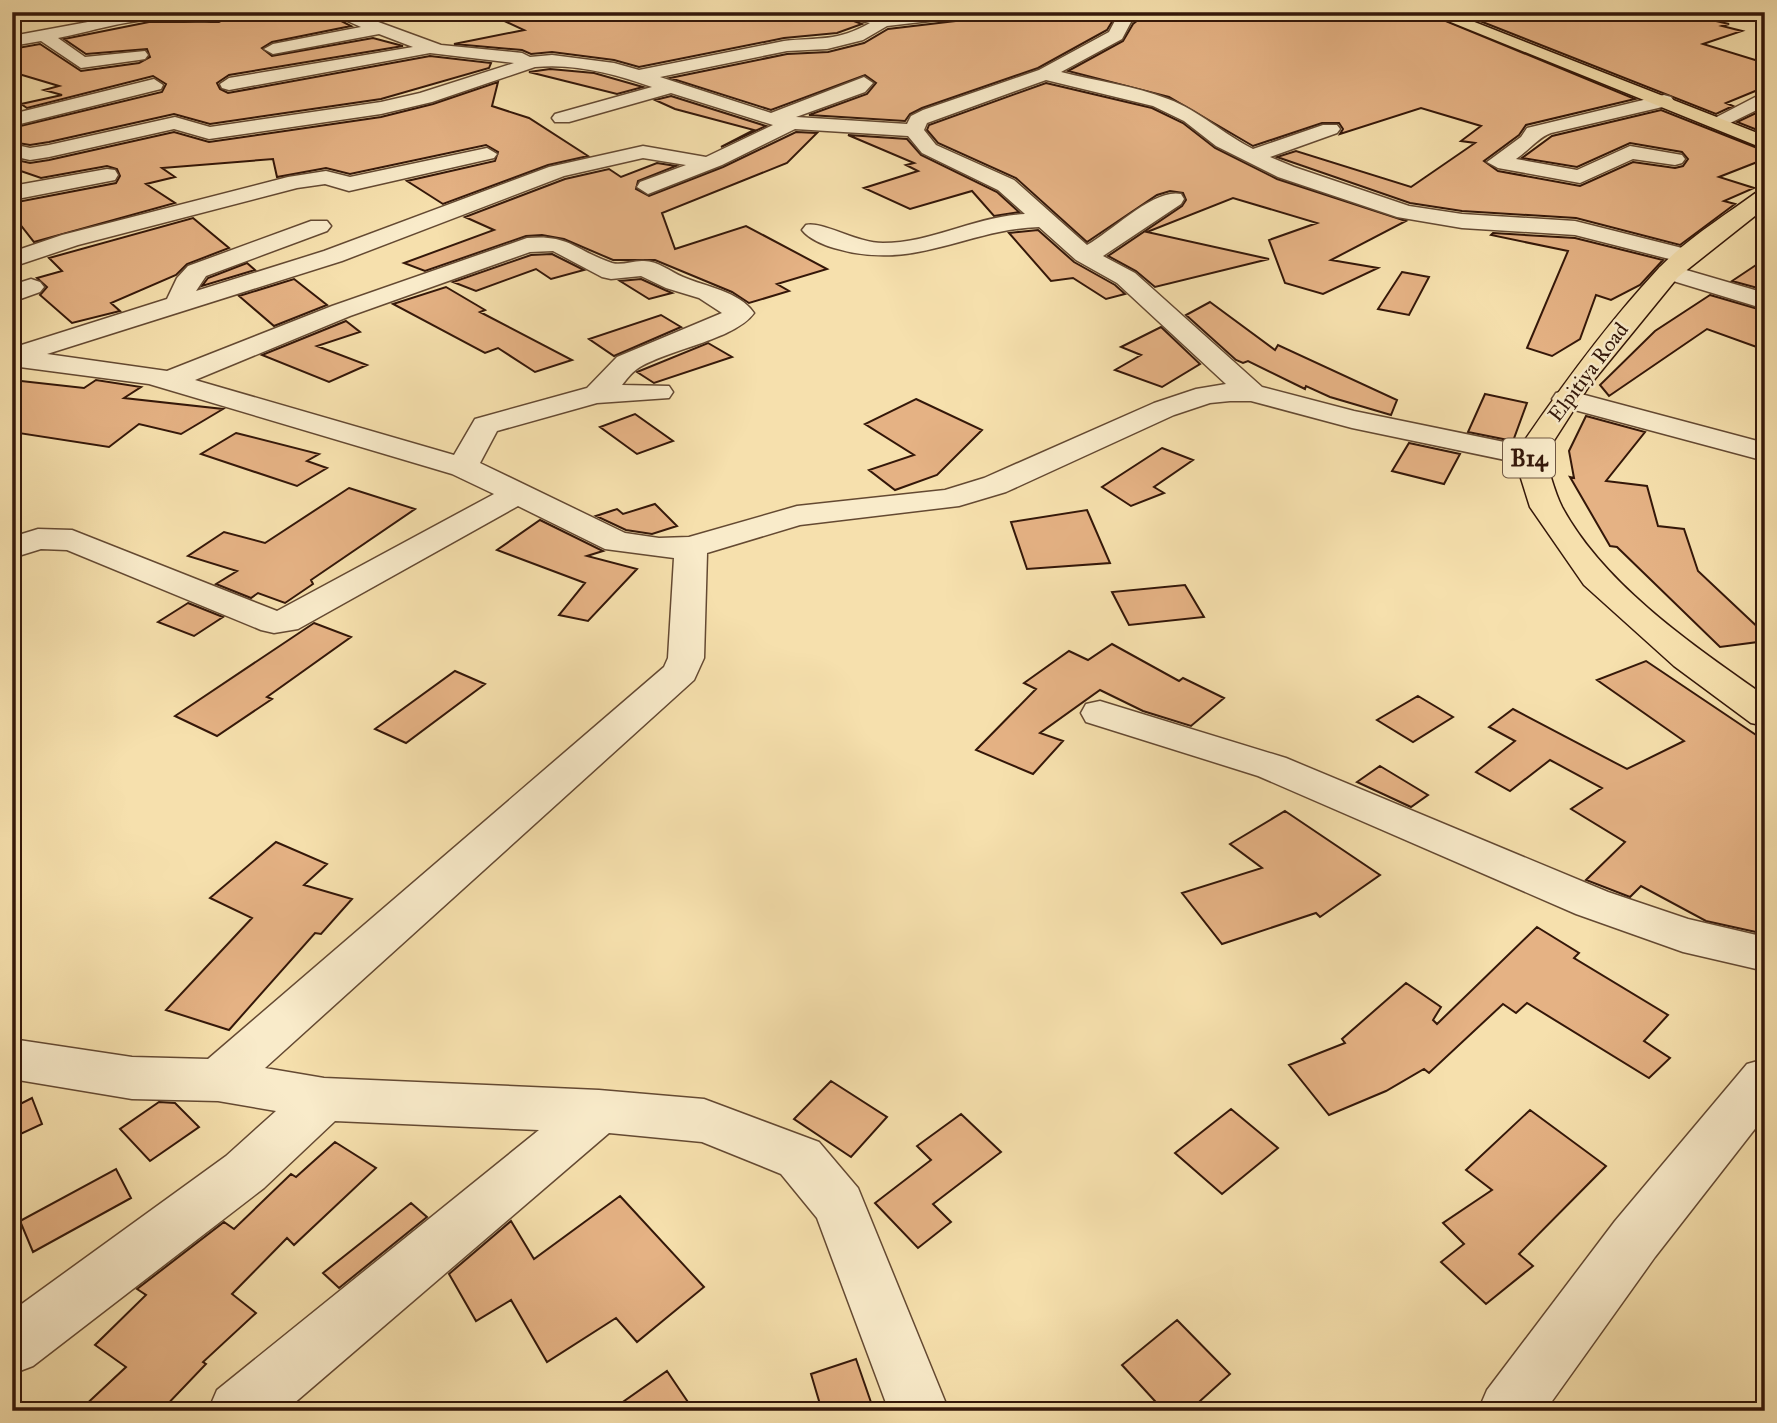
<svg xmlns="http://www.w3.org/2000/svg" width="1777" height="1423" viewBox="0 0 1777 1423" font-family="'IM FELL Great Primer',serif">
<style>
.building{fill:#e5b284;stroke:#341709;stroke-width:2}
.lines{fill:none;stroke-linecap:round;stroke-linejoin:round}
.minor-casing{stroke:#644932;stroke-width:3}
.major-casing{stroke:#341709;stroke-width:3}
.minor{fill:#f9ebca;fill-rule:evenodd}
.major{fill:#f6e0ad;fill-rule:evenodd}
.labels{text-anchor:middle;stroke-width:5;stroke-linejoin:round;paint-order:stroke}
.far-street-label{font-size:21px;fill:#341709;stroke:#f9ebca}
.shield{fill:#f9ebca;stroke:#6f5743;stroke-width:2}
.shield-label{font-size:23px;font-weight:bold;fill:#341709}
</style>
<rect width="100%" height="100%" fill="#f6e0ad"/>
<filter id="stains"><feTurbulence type="fractalNoise" baseFrequency=".00286" numOctaves="4"/><feColorMatrix values="0 0 0 0 .2 0 0 0 0 .09 0 0 0 0 .02 0 0 0 .5 -.17"/></filter>
<radialGradient id="worn" r=".72"><stop offset=".6" stop-color="#630" stop-opacity="0"/><stop offset="1" stop-color="#630" stop-opacity=".3"/></radialGradient>
<!-- building -->
<path class="building" d="M 237,12 L 324,12 L 351,26 L 272,42 L 262,48 L 272,56 L 373,38 L 403,46 L 229,75 L 217,83 L 220,89 L 228,93 L 430,56 L 491,63 L 489,68 L 381,99 L 210,124 L 174,114 L 49,142 L 30,145 L 12,142 L 12,128 L 162,92 L 166,84 L 153,76 L 27,108 L 21,104 L 62,95 L 44,90 L 59,86 L 12,72 L 12,49 L 40,44 L 81,71 L 139,63 L 150,57 L 147,49 L 86,54 L 64,39 L 149,22 L 219,22 Z
M 485,12 L 851,12 L 851,20 L 862,24 L 837,33 L 784,38 L 639,67 L 614,60 L 552,52 L 531,54 L 522,50 L 454,44 L 524,30 Z
M 975,12 L 1118,12 L 1107,30 L 1038,68 L 922,108 L 910,114 L 905,121 L 809,115 L 867,94 L 876,83 L 865,75 L 771,110 L 670,78 L 787,54 L 828,52 L 864,43 L 888,29 L 964,20 Z
M 1148,12 L 1424,12 L 1635,99 L 1526,125 L 1519,135 L 1484,161 L 1498,171 L 1580,186 L 1633,162 L 1675,168 L 1683,166 L 1688,159 L 1682,152 L 1630,143 L 1577,167 L 1522,158 L 1552,136 L 1661,110 L 1765,151 L 1765,159 L 1719,177 L 1754,188 L 1724,201 L 1735,204 L 1680,245 L 1576,218 L 1462,211 L 1410,203 L 1277,157 L 1296,151 L 1411,187 L 1475,143 L 1461,141 L 1481,126 L 1421,108 L 1340,134 L 1343,129 L 1339,123 L 1322,123 L 1253,146 L 1169,97 L 1068,71 L 1123,41 L 1133,24 Z
M 1457,12 L 1677,12 L 1729,24 L 1722,26 L 1742,31 L 1703,44 L 1765,63 L 1765,87 L 1726,103 L 1733,106 L 1716,114 Z
M 550,69 L 594,73 L 643,87 L 617,94 L 529,72 Z
M 498,82 L 492,106 L 529,118 L 588,156 L 548,165 L 443,204 L 407,181 L 495,161 L 498,152 L 486,145 L 350,174 L 326,168 L 277,177 L 273,159 L 162,168 L 175,177 L 146,184 L 175,203 L 34,242 L 12,214 L 12,203 L 116,183 L 120,176 L 117,169 L 107,166 L 41,178 L 12,168 L 12,159 L 30,163 L 49,160 L 174,132 L 209,142 L 381,117 L 433,104 Z
M 1046,83 L 1152,108 L 1183,123 L 1215,148 L 1277,179 L 1406,221 L 1331,260 L 1378,268 L 1323,294 L 1285,283 L 1269,240 L 1317,223 L 1233,198 L 1147,232 L 1269,259 L 1155,287 L 1136,271 L 1108,256 L 1182,206 L 1186,200 L 1183,193 L 1170,191 L 1157,195 L 1087,242 L 1016,178 L 938,143 L 927,130 L 929,125 Z
M 671,96 L 766,126 L 721,147 L 754,130 L 675,109 L 655,100 Z
M 1756,113 L 1765,116 L 1765,133 L 1737,122 Z
M 796,132 L 817,133 L 787,163 L 662,213 L 675,249 L 746,226 L 827,269 L 777,284 L 789,291 L 749,303 L 732,292 L 655,260 L 613,260 L 564,239 L 542,235 L 526,236 L 425,271 L 404,263 L 494,230 L 465,217 L 565,179 L 609,169 L 621,177 L 657,163 L 676,166 L 638,181 L 636,189 L 649,196 L 723,167 Z
M 848,135 L 907,139 L 921,155 L 997,192 L 1019,212 L 994,216 L 972,191 L 910,209 L 864,188 L 918,171 L 906,165 L 914,163 Z
M 193,218 L 229,248 L 187,264 L 176,275 L 111,303 L 120,311 L 72,323 L 40,295 L 47,287 L 37,278 L 62,271 L 49,258 Z
M 1038,230 L 1074,262 L 1115,285 L 1125,294 L 1106,299 L 1073,278 L 1051,281 L 1009,233 Z
M 1493,233 L 1575,238 L 1663,260 L 1640,285 L 1611,300 L 1596,295 L 1580,339 L 1552,356 L 1527,348 L 1568,251 L 1491,235 Z
M 552,254 L 584,270 L 551,279 L 536,269 L 476,291 L 453,282 L 531,255 Z
M 1765,259 L 1765,290 L 1732,281 Z
M 247,263 L 255,270 L 202,286 L 208,278 Z
M 1402,272 L 1429,277 L 1409,315 L 1378,309 Z
M 294,279 L 327,305 L 274,326 L 239,296 Z
M 641,279 L 665,290 L 672,293 L 649,299 L 620,281 Z
M 446,287 L 485,310 L 480,312 L 572,360 L 535,372 L 498,348 L 485,353 L 393,304 Z
M 1710,295 L 1765,311 L 1765,350 L 1707,329 L 1609,396 L 1600,385 L 1655,331 Z
M 1210,302 L 1275,350 L 1278,345 L 1397,400 L 1391,415 L 1330,397 L 1306,386 L 1305,389 L 1248,361 L 1243,363 L 1236,360 L 1186,315 Z
M 661,315 L 681,327 L 614,356 L 589,339 Z
M 346,321 L 360,332 L 317,346 L 367,365 L 329,382 L 262,355 Z
M 1161,327 L 1200,364 L 1162,387 L 1115,370 L 1141,355 L 1121,347 Z
M 708,343 L 732,357 L 654,383 L 637,372 Z
M 12,380 L 84,388 L 96,380 L 141,387 L 124,398 L 223,409 L 181,434 L 139,424 L 109,447 L 12,432 Z
M 1485,394 L 1527,403 L 1513,441 L 1468,432 Z
M 916,399 L 982,430 L 937,475 L 895,490 L 869,470 L 914,455 L 865,424 Z
M 635,414 L 673,441 L 637,454 L 600,427 Z
M 1586,416 L 1645,432 L 1606,481 L 1647,486 L 1658,526 L 1684,529 L 1698,571 L 1765,634 L 1765,641 L 1720,647 L 1617,547 L 1610,546 L 1570,477 L 1574,478 L 1569,451 Z
M 236,433 L 319,454 L 307,461 L 327,468 L 297,486 L 201,454 Z
M 1409,443 L 1460,454 L 1444,484 L 1392,471 Z
M 1162,448 L 1193,460 L 1154,487 L 1164,493 L 1131,506 L 1102,487 Z
M 349,488 L 415,509 L 311,580 L 313,584 L 285,603 L 258,593 L 251,598 L 216,584 L 237,571 L 188,556 L 224,532 L 265,543 Z
M 655,504 L 677,526 L 652,534 L 626,530 L 596,516 L 617,509 L 623,514 Z
M 1087,510 L 1110,563 L 1027,569 L 1011,522 Z
M 540,520 L 603,551 L 587,556 L 637,569 L 588,621 L 559,615 L 585,583 L 497,550 Z
M 1185,585 L 1204,617 L 1129,625 L 1112,592 Z
M 188,603 L 223,617 L 194,636 L 158,622 Z
M 314,623 L 351,637 L 267,697 L 272,699 L 217,736 L 175,716 Z
M 1112,644 L 1179,681 L 1183,678 L 1224,698 L 1191,726 L 1143,711 L 1100,690 L 1040,733 L 1063,741 L 1033,774 L 976,750 L 1036,689 L 1024,683 L 1069,651 L 1088,660 Z
M 1646,661 L 1765,741 L 1765,934 L 1706,921 L 1641,886 L 1630,897 L 1586,880 L 1625,842 L 1571,809 L 1602,788 L 1550,760 L 1510,791 L 1476,772 L 1515,741 L 1489,727 L 1513,709 L 1627,769 L 1684,741 L 1597,680 Z
M 455,671 L 485,684 L 406,743 L 375,729 Z
M 1418,696 L 1453,717 L 1413,742 L 1377,720 Z
M 1380,766 L 1428,795 L 1411,807 L 1357,782 Z
M 1285,811 L 1380,875 L 1320,917 L 1316,913 L 1222,944 L 1182,893 L 1262,868 L 1230,844 Z
M 276,842 L 327,864 L 304,885 L 352,899 L 321,934 L 315,933 L 229,1030 L 166,1010 L 252,918 L 210,898 Z
M 1537,927 L 1579,953 L 1574,958 L 1668,1015 L 1644,1041 L 1670,1058 L 1649,1078 L 1527,1003 L 1516,1013 L 1503,1004 L 1429,1073 L 1424,1069 L 1386,1091 L 1329,1115 L 1289,1065 L 1345,1043 L 1342,1039 L 1406,983 L 1441,1007 L 1433,1020 L 1437,1024 Z
M 831,1081 L 887,1117 L 851,1157 L 794,1119 Z
M 32,1098 L 42,1124 L 12,1138 L 12,1108 Z
M 159,1102 L 175,1103 L 199,1127 L 150,1161 L 120,1129 Z
M 1231,1109 L 1278,1148 L 1222,1194 L 1175,1153 Z
M 1530,1110 L 1606,1166 L 1519,1254 L 1533,1266 L 1486,1304 L 1441,1262 L 1464,1244 L 1443,1223 L 1492,1190 L 1466,1170 Z
M 961,1114 L 1001,1152 L 933,1204 L 951,1222 L 918,1248 L 875,1203 L 931,1160 L 917,1146 Z
M 335,1142 L 376,1168 L 294,1245 L 287,1238 L 232,1294 L 256,1313 L 203,1362 L 206,1364 L 161,1411 L 79,1411 L 126,1367 L 95,1345 L 146,1295 L 137,1289 L 224,1222 L 234,1229 L 291,1174 L 296,1177 Z
M 116,1169 L 131,1198 L 33,1252 L 20,1221 Z
M 620,1196 L 704,1287 L 637,1342 L 616,1318 L 547,1362 L 511,1300 L 476,1321 L 449,1274 L 511,1221 L 534,1259 Z
M 411,1203 L 427,1217 L 339,1288 L 323,1273 Z
M 1177,1320 L 1230,1374 L 1189,1411 L 1164,1411 L 1122,1365 Z
M 856,1359 L 874,1411 L 822,1411 L 811,1374 Z
M 667,1371 L 694,1411 L 610,1411 Z"/>
<g class="lines">
<defs>
<path id="minor" d="M 142,12 L 234,12 C 218,27 180,19 160,19 C 130,19 89,32 58,38 L 85,57 L 145,51 L 148,55 L 145,59 L 139,60 L 81,68 L 41,41 L 12,46 L 12,36 Z
M 327,12 L 351,12 L 441,45 L 522,53 L 530,57 L 552,55 L 614,63 L 639,70 L 784,41 C 819,37 837,42 870,23 L 853,19 L 851,16 L 854,12 L 888,16 L 972,12 L 964,17 L 887,26 L 863,40 L 827,49 L 787,51 L 660,77 L 771,113 L 864,77 L 873,83 L 865,92 L 796,117 L 907,124 L 911,116 L 923,110 L 1039,70 L 1109,32 L 1118,15 L 1124,12 L 1145,12 L 1131,22 L 1122,39 L 1061,72 C 1096,81 1135,86 1168,99 C 1200,111 1223,134 1253,149 L 1323,125 L 1337,125 L 1340,129 L 1337,133 L 1270,157 L 1294,167 L 1409,206 L 1462,214 L 1575,221 L 1694,251 L 1697,256 L 1694,261 L 1685,263 L 1575,235 L 1462,228 L 1397,217 L 1278,177 L 1216,146 L 1184,121 L 1153,106 L 1046,80 L 927,123 L 924,130 L 936,145 L 1014,180 L 1087,245 C 1111,232 1154,188 1181,194 L 1184,199 L 1181,204 L 1103,256 L 1135,273 L 1262,387 L 1354,411 L 1529,447 L 1540,450 L 1544,456 L 1540,462 L 1529,465 L 1352,428 L 1251,401 L 1230,401 L 1210,403 L 1174,415 L 1006,492 L 959,506 L 800,525 L 707,553 L 704,658 L 694,680 L 265,1068 L 324,1078 L 599,1090 L 704,1099 L 819,1142 L 858,1188 L 949,1411 L 889,1411 L 817,1218 L 781,1174 L 702,1142 L 609,1133 L 285,1411 L 208,1411 L 217,1390 L 539,1130 L 335,1121 L 264,1188 L 33,1366 L 12,1374 L 12,1311 L 226,1156 L 276,1111 L 218,1101 L 132,1099 L 12,1079 L 12,1039 L 132,1057 L 208,1059 L 664,667 L 668,658 L 674,558 L 605,549 L 518,506 L 298,629 L 274,633 L 261,630 L 67,550 L 41,549 L 12,558 L 12,537 L 38,529 L 72,530 L 277,611 L 494,494 L 452,474 L 149,384 L 12,366 L 12,348 L 167,299 L 177,278 L 188,266 L 311,221 L 327,221 L 331,226 L 327,231 L 206,276 L 196,291 L 324,251 L 549,167 L 643,146 L 706,157 L 773,125 L 671,93 L 569,122 L 555,122 L 552,118 L 555,114 L 652,87 C 615,74 575,63 535,67 L 432,102 L 381,114 L 209,139 L 174,129 L 49,157 L 30,160 L 12,156 L 12,144 L 30,148 L 49,145 L 175,117 L 210,127 L 381,102 L 420,93 L 514,63 L 430,53 L 229,90 L 222,88 L 220,84 L 229,78 L 413,47 L 379,34 L 273,54 L 264,49 L 273,44 L 361,27 ZM 795,129 L 908,136 L 922,153 L 998,190 L 1025,214 C 976,216 932,243 883,243 C 856,243 823,221 806,225 L 802,230 C 809,239 824,245 834,248 C 915,272 963,230 1039,227 L 1076,260 L 1117,283 L 1226,384 L 1196,389 L 1154,403 L 984,478 L 945,490 L 797,506 L 689,537 L 659,538 L 625,533 L 480,463 L 497,431 L 597,403 L 669,398 L 673,392 L 669,386 L 622,385 C 626,380 631,373 637,369 C 665,350 735,340 754,313 C 739,291 706,287 683,277 C 671,272 658,261 644,261 C 634,260 622,266 612,263 C 576,251 570,234 527,238 L 332,306 L 167,371 L 47,354 L 342,261 L 564,176 L 643,158 L 686,165 L 640,182 L 637,187 L 648,194 L 722,165 ZM 553,251 L 602,277 L 611,279 L 641,276 L 666,288 L 699,298 L 722,313 L 617,357 L 587,388 L 475,419 L 454,455 L 195,380 L 350,316 L 530,252 Z
M 154,79 L 163,85 L 161,89 L 12,126 L 12,114 Z
M 1765,92 L 1765,106 L 1724,126 L 1710,126 L 1707,122 Z
M 1664,95 L 1671,97 L 1674,101 L 1671,105 L 1551,133 C 1539,137 1528,151 1516,159 L 1577,170 L 1630,146 L 1682,155 L 1685,159 L 1682,163 L 1675,165 L 1633,159 L 1580,183 L 1498,168 L 1487,162 L 1521,137 L 1527,128 Z
M 487,148 L 497,154 L 494,158 L 349,191 L 325,184 L 297,188 L 78,245 L 12,267 L 12,252 L 62,235 L 288,177 L 326,171 L 350,177 Z
M 107,169 L 115,170 L 118,175 L 115,180 L 12,200 L 12,186 Z
M 1669,265 L 1765,293 L 1765,309 L 1660,277 L 1657,272 L 1660,267 Z
M 31,279 L 40,282 L 44,287 L 40,292 L 12,302 L 12,285 Z
M 1566,390 L 1765,443 L 1765,461 L 1556,405 L 1552,399 L 1556,393 Z
M 1100,701 L 1286,758 L 1608,892 L 1688,919 L 1765,937 L 1765,971 L 1683,952 L 1576,914 L 1258,776 L 1086,722 L 1081,713 L 1086,704 Z
M 1765,1059 L 1765,1116 L 1655,1257 L 1545,1411 L 1478,1411 L 1487,1390 L 1615,1221 L 1747,1064 Z"/>
<path id="major" d="M 1426,12 L 1449,12 L 1765,136 L 1765,149 Z
M 1765,190 L 1765,208 L 1678,277 L 1589,386 L 1544,456 C 1550,472 1554,491 1562,507 C 1604,585 1694,646 1765,696 L 1765,726 L 1751,723 L 1674,666 L 1584,585 L 1530,507 L 1514,456 C 1558,391 1605,326 1659,268 C 1687,239 1724,216 1757,192 Z"/>
</defs>
<!-- minor casing -->
<use href="#minor" class="minor-casing"/>
<!-- major casing -->
<use href="#major" class="major-casing"/>
<!-- minor -->
<use href="#minor" class="minor"/>
<!-- major -->
<use href="#major" class="major"/>
</g>
<g class="labels">
<!-- far-street labels -->
<g class="far-street-label">
<text transform="translate(1588 372) rotate(-53)" y="7">Elpitiya Road</text>
</g>
<!-- shield labels -->
<rect class="shield" x="1503" y="438.5" width="52" height="39" rx="5"/>
<g class="shield-label">
<text x="1529" y="466">B14</text>
</g>
</g>
<!-- margin -->
<rect width="1777" height="1423" fill="none" stroke="#f6e0ad" stroke-width="42"/>
<rect x="14" y="14" width="1749" height="1395" fill="none" stroke="#341709" stroke-width="3.5"/>
<rect x="21" y="21" width="1735" height="1381" fill="none" stroke="#341709" stroke-width="2"/>
<rect width="100%" height="100%" filter="url(#stains)"/>
<rect width="100%" height="100%" fill="url(#worn)"/>
</svg>
